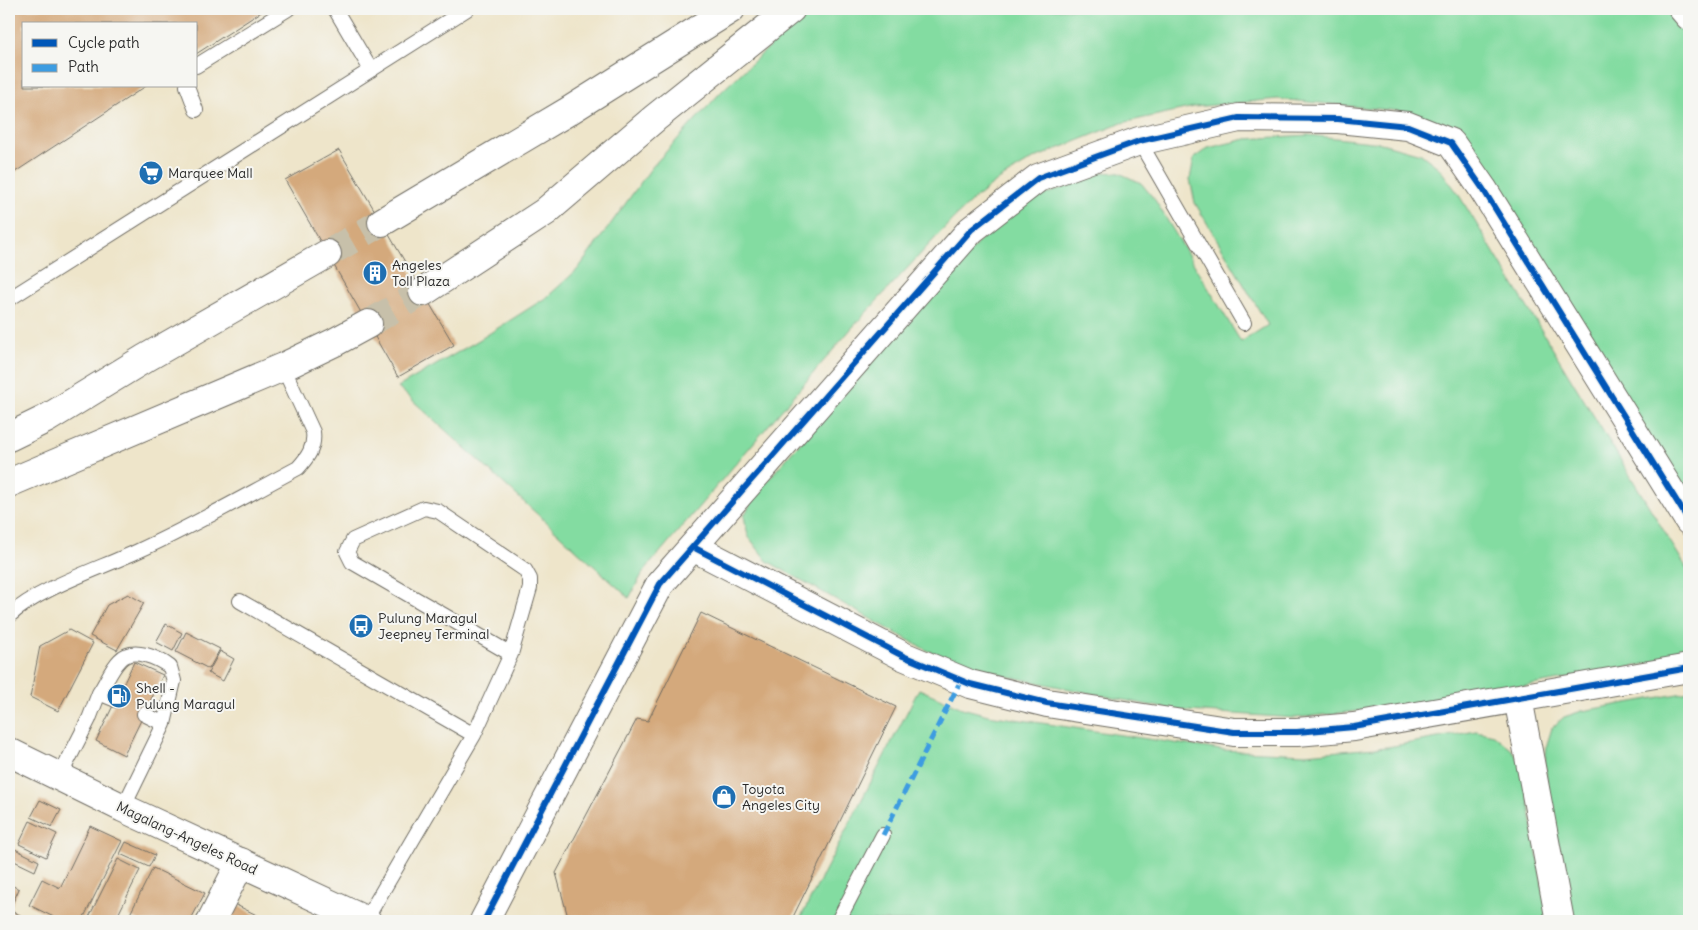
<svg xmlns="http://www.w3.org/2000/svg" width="1698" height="930" viewBox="0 0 1698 930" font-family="Delius,sans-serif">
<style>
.green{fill:#83dca1;stroke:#578466}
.building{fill:#d4a97c}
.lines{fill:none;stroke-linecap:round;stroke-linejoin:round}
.highway-tunnel{stroke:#c7c0aa;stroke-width:28;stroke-dasharray:28 14;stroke-linecap:butt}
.lane-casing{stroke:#6f6c63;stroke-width:16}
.street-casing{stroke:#6f6c63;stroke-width:30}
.secondary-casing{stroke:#6f6c63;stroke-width:30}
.highway-casing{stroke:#6f6c63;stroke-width:30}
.lane{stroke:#fff;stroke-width:14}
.street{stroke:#fff;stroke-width:28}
.secondary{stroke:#fff;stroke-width:28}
.highway{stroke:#fff;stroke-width:28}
.quiet{stroke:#3d9ce1;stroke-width:5;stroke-dasharray:10 5;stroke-linecap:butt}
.cycleway-casing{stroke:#f6f6f2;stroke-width:9}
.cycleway{stroke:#0057b8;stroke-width:6}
.labels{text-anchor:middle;stroke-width:4;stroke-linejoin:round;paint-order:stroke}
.poi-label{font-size:14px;fill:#2b2b2b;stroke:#f6f6f2;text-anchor:start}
.street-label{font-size:14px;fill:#2b2b2b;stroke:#f6f6f2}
</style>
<rect width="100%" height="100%" fill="#f6f6f2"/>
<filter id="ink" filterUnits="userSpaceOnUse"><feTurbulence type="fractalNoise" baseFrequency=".02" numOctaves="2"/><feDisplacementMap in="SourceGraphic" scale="10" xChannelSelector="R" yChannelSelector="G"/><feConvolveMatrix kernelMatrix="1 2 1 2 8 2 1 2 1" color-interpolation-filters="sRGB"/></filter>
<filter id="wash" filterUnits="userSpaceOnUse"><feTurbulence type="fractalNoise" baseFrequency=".0096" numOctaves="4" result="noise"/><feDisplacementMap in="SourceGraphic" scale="20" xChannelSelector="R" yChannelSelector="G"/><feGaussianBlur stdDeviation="1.12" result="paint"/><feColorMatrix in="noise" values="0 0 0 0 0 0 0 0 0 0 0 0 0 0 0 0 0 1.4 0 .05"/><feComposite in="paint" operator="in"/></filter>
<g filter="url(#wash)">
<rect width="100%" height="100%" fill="#eee5ca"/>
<!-- green -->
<path class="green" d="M 810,9 L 1672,9 L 1689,29 L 1689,505 L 1450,131 L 1431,120 L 1399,111 L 1278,99 L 1194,107 L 1122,123 L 1035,158 L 1000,179 L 974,199 L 952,220 L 851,329 L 644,571 L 629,598 L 398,387 L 479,340 L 547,297 L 578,269 L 652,167 L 722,91 Z
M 1308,135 L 1381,143 L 1421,154 L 1439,168 L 1457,192 L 1689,572 L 1689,656 L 1440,702 L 1295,718 L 1173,710 L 1006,676 L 928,651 L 767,561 L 748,536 L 744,516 L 756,493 L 992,227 L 1012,209 L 1099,172 L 1119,173 L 1141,183 L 1155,200 L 1241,342 L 1268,325 L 1195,203 L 1190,179 L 1194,158 L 1208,148 L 1246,139 Z
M 919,689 L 962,708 L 988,715 L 1221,750 L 1305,754 L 1388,747 L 1476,731 L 1494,735 L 1512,750 L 1523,768 L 1548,921 L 799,921 Z
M 1689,692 L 1689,921 L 1574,921 L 1550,804 L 1545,764 L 1547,744 L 1552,728 L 1564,717 L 1582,711 Z"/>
<g id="blocks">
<!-- building -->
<path class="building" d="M 9,9 L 266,9 L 196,54 L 196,24 L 24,24 L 24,86 L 146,86 L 9,176 Z
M 339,150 L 454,345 L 398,377 L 285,180 Z
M 128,594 L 144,603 L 117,650 L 90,636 L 107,605 Z
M 701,613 L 896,707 L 791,921 L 569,921 L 556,873 L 637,719 L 648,721 Z
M 166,624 L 182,633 L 173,651 L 156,642 Z
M 69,630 L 93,643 L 58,711 L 30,697 L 40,646 Z
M 186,632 L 220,649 L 209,669 L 176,652 Z
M 220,651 L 234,659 L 223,681 L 208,673 Z
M 134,662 L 163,675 L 124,755 L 96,741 Z
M 40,800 L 61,810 L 52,827 L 31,817 Z
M 30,821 L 57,834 L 46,857 L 19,844 Z
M 90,826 L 122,841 L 82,921 L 62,921 L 29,905 L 42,879 L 60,888 Z
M 126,842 L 155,855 L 149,867 L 120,854 Z
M 15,849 L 39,861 L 35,871 L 10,859 Z
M 118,859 L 140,870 L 115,921 L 87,921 Z
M 153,868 L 205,893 L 190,921 L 140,921 L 129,916 Z
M 9,884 L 19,889 L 9,911 Z
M 232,903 L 269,921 L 223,921 Z
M 12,911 L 28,919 L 26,921 L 9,921 Z"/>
</g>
</g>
<g filter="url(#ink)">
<use href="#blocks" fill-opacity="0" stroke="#6f6c63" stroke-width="1"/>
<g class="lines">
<!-- highway-tunnel -->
<path class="highway-tunnel" d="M 327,254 L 382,222
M 368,324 L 423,292"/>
<defs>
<path id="lane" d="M 335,9 L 371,70
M 196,66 L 288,9
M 187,86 L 196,110
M 1139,141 L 1244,323
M 9,299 L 467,9
M 240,601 L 474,735
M 9,616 C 39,588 99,569 138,551 C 193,526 245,496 298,468 C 308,457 315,447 313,432 L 283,367
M 99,693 C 106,683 111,669 120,660 C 133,646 158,658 170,667 L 174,681 L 164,724
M 60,776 L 89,719 L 99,693 L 116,700
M 123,808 L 164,724 L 144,714
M 365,921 L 474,735 L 511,654 L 352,562 L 347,552 L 353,540 L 424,508 L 438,511 L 525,570 L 530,579 L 530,588 L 511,654
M 838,921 L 883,835"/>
<path id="street" d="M 693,547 L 903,656 L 970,684 L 1047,703 L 1234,732 L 1297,732 L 1354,727 L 1689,668
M 1518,698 L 1560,921
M 211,921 L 241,862
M 484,921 L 660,584 L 971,230 L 1038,178 L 1139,141 L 1239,118 L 1338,119 L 1408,126 L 1451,143 L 1483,189 L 1689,521"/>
<path id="secondary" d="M 9,752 L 123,808 L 367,921"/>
<path id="highway" d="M 1683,9 L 1689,16
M 382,222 L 567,112 L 731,9
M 423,292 L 545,212 L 655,118 L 791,9
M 9,437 L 46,419 L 144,359 L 327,254
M 9,483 L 283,367 L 335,342 L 368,324"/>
</defs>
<!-- lane casing -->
<use href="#lane" class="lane-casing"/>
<!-- street casing -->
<use href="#street" class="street-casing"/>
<!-- secondary casing -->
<use href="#secondary" class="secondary-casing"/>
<!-- highway casing -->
<use href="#highway" class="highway-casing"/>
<!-- lane -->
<use href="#lane" class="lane"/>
<!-- street -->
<use href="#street" class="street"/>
<!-- secondary -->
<use href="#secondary" class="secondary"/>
<!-- highway -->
<use href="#highway" class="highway"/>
<!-- quiet -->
<path class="quiet" d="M 883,835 L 961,680"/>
<defs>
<path id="cycleway" d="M 693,547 L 903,656 L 970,684 L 1047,703 L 1234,732 L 1297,732 L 1354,727 L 1689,668
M 484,921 L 660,584 L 971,230 L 1038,178 L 1139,141 L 1239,118 L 1338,119 L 1408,126 L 1451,143 L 1483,189 L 1689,521"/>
</defs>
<!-- cycleway casing -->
<use href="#cycleway" class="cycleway-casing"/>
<!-- cycleway -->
<use href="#cycleway" class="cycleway"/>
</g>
</g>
<!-- icons -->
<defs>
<symbol id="supermarket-disc" viewBox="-11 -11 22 22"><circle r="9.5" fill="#1f6fb2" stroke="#f6f6f2"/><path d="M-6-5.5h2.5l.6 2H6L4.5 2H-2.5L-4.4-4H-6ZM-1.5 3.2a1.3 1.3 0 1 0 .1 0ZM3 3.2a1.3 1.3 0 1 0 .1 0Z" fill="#fff"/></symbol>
<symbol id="building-disc" viewBox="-11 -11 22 22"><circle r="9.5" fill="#1f6fb2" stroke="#f6f6f2"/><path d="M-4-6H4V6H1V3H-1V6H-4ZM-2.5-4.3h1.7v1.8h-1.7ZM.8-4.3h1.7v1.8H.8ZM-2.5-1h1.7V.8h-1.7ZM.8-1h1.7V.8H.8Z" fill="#fff"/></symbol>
<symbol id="bus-disc" viewBox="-11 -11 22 22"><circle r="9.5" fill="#1f6fb2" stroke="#f6f6f2"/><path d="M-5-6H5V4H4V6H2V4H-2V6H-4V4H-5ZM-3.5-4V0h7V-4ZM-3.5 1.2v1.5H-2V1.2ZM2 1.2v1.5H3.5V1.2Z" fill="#fff"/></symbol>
<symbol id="fuel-disc" viewBox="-11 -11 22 22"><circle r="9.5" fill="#1f6fb2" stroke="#f6f6f2"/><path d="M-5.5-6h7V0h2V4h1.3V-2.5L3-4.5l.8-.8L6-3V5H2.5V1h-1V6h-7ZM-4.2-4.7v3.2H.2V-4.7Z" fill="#fff"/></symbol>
<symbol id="shop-disc" viewBox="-11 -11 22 22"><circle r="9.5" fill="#1f6fb2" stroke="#f6f6f2"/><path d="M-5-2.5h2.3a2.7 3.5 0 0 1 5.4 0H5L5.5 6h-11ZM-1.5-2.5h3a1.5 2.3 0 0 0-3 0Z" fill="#fff"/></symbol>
</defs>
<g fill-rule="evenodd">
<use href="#supermarket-disc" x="137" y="159" width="28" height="28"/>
<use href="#building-disc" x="361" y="259" width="28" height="28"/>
<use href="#bus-disc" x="347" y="612" width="28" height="28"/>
<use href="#fuel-disc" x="105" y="682" width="28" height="28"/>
<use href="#shop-disc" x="710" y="783" width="28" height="28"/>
</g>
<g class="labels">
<!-- poi labels -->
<g class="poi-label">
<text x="168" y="178">Marquee Mall</text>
<text x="392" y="270">Angeles<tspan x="392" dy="16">Toll Plaza</tspan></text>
<text x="378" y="623">Pulung Maragul<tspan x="378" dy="16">Jeepney Terminal</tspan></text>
<text x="136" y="693">Shell -<tspan x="136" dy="16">Pulung Maragul</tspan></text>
<text x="742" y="794">Toyota<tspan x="742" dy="16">Angeles City</tspan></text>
</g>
<!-- street labels -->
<g class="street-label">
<text transform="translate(187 838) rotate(25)" y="5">Magalang-Angeles Road</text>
</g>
</g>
<!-- margin -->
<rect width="1698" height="930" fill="none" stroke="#f6f6f2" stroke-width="30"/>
<!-- legend -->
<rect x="22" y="22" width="175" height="65" fill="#f6f6f2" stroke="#a5a5a2"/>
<rect x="32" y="39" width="25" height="8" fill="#0057b8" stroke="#a5a5a2"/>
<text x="68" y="48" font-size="15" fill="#2b2b2b">Cycle path</text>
<rect x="32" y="64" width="25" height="8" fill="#3d9ce1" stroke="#a5a5a2"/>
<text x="68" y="72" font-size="15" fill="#2b2b2b">Path</text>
</svg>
